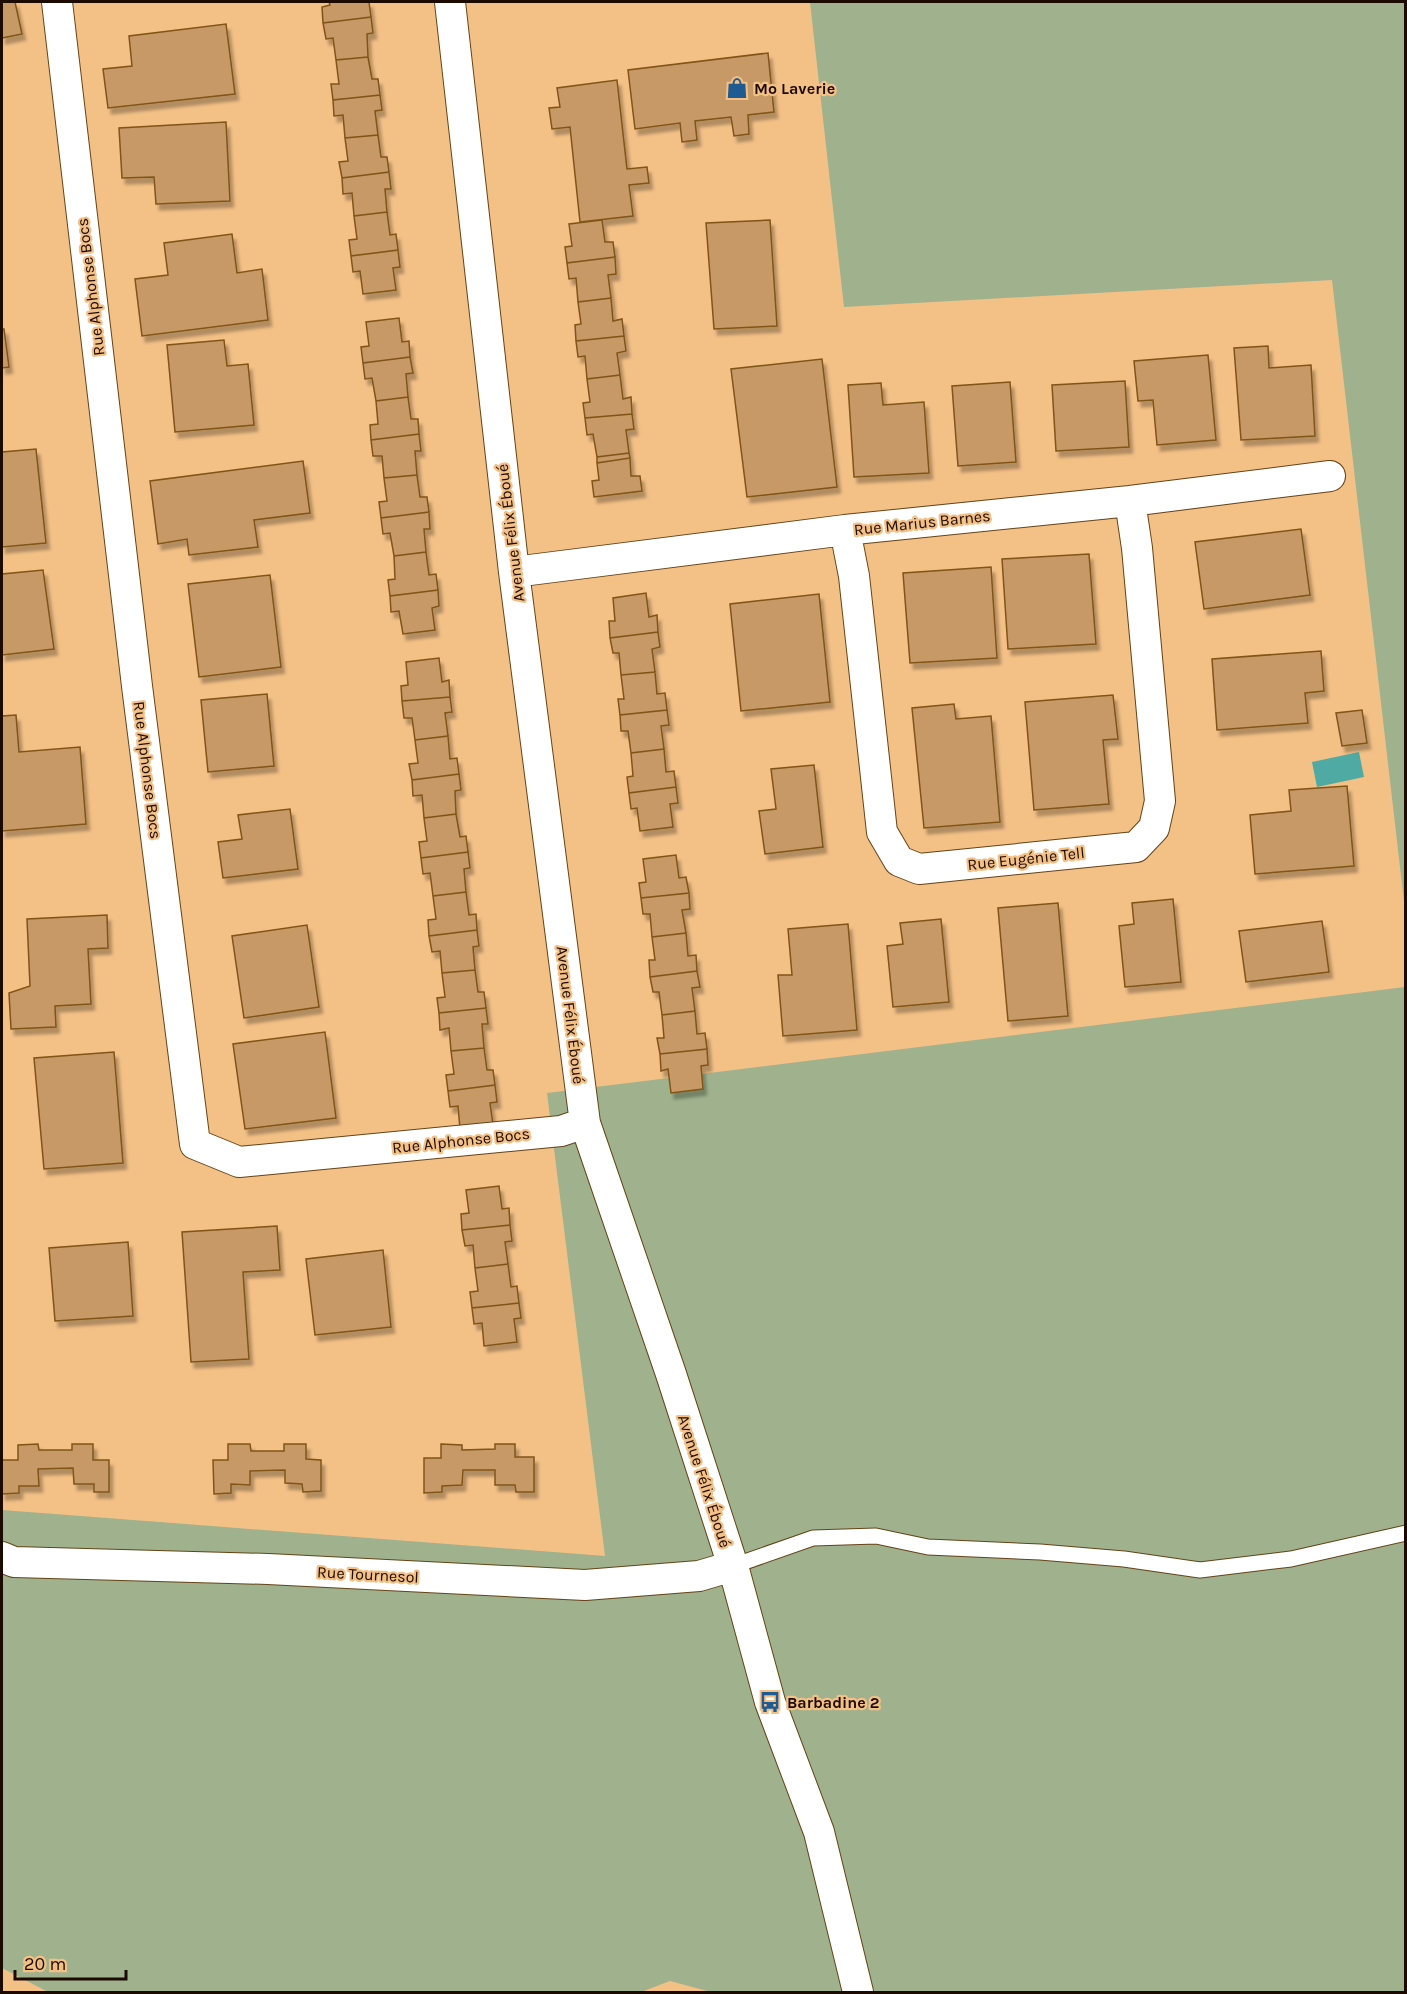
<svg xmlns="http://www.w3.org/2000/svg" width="1407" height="1994" viewBox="0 0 1407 1994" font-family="Karla,sans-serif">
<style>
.green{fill:#9fb28d}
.water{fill:#50aaa4}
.building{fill:#c69966;stroke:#815417;stroke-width:1.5;filter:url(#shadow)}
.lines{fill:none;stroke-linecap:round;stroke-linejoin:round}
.lane-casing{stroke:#654316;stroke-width:17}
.street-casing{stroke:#654316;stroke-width:32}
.lane{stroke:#fff;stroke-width:15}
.street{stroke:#fff;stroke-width:30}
.labels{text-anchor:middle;stroke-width:4.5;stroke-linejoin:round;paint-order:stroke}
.poi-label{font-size:16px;font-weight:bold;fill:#1c0a00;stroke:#f3c086;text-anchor:start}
.street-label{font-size:16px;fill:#1c0a00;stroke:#f3c086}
</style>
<defs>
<filter id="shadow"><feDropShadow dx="3.5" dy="6" stdDeviation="1.5" flood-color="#0004"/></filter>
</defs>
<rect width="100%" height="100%" fill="#f3c086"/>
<!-- green -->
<path class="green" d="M 810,2 L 1405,2 L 1405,910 L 1332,280 L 844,307 Z
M 1405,987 L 1405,1992 L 711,1992 L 670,1981 L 641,1992 L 48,1992 L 2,1968 L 2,1510 L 605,1556 L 547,1093 Z"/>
<!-- water -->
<path class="water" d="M 1359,752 L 1364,777 L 1317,787 L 1312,762 Z"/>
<!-- building -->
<path class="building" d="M 2,2 L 15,2 L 22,34 L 2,38 Z
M 329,2 L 369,2 L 371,17 L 323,23 L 322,7 L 330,5 Z
M 371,17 L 373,33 L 367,34 L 368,57 L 336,60 L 333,38 L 326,39 L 323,23 Z
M 226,24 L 235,94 L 108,108 L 103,69 L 132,66 L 129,36 Z
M 768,53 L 774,112 L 748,115 L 749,134 L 734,136 L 731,117 L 695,121 L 697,140 L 682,142 L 680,123 L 635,129 L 628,70 Z
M 368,57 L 372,79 L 378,79 L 380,95 L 333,100 L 331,84 L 339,84 L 336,60 Z
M 617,80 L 627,169 L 647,167 L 649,183 L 629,185 L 633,216 L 580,222 L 570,127 L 552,129 L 549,108 L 560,107 L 557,88 Z
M 380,95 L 382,110 L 375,111 L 378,135 L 345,138 L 343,115 L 334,116 L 333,100 Z
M 226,122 L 230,201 L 156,204 L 154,177 L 122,178 L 119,128 Z
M 378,135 L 381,157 L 387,157 L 389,172 L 342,178 L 339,162 L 348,161 L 345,138 Z
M 389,172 L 391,189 L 385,189 L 387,212 L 354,216 L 352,193 L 343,194 L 342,178 Z
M 387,212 L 390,235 L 396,234 L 398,250 L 351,256 L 349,240 L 357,239 L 354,216 Z
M 602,220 L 605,242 L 613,242 L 615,257 L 567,263 L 565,247 L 572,246 L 569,224 Z
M 770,220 L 777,326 L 714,329 L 706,223 Z
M 232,234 L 237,273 L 262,269 L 268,320 L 142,336 L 135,279 L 168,275 L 164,243 Z
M 398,250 L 400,267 L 393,268 L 396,290 L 363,294 L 360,271 L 353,272 L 351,256 Z
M 615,257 L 616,274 L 608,275 L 611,298 L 578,302 L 576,278 L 569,279 L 567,263 Z
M 611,298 L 613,321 L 622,319 L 624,336 L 576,341 L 575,325 L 581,324 L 578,302 Z
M 399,318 L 402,342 L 409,341 L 410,357 L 363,363 L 361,347 L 369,346 L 366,322 Z
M 2,329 L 4,329 L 9,367 L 2,368 Z
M 624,336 L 626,351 L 617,353 L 620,375 L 587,379 L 585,356 L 578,357 L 576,341 Z
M 224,340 L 227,366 L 248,364 L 254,425 L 175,432 L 167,345 Z
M 1268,346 L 1269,368 L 1311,365 L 1315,436 L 1241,440 L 1234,348 Z
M 1208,355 L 1216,440 L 1157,445 L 1153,400 L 1138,401 L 1134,361 Z
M 410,357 L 413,373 L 406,374 L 408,397 L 376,401 L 372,378 L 365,379 L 363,363 Z
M 822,359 L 837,487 L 747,497 L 731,369 Z
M 620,375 L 623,399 L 631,397 L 632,414 L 585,418 L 583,403 L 590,402 L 587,379 Z
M 1125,381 L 1129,447 L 1056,451 L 1052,385 Z
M 1010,382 L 1016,462 L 958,466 L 952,386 Z
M 881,383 L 883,405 L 924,402 L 929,473 L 854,477 L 848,385 Z
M 408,397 L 411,419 L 418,419 L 419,434 L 371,440 L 370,425 L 378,424 L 376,401 Z
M 632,414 L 634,429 L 626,430 L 629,453 L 597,457 L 593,434 L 587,435 L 585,418 Z
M 419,434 L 421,451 L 415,451 L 417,475 L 384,478 L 382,456 L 373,456 L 371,440 Z
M 36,449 L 46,543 L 2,547 L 2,452 Z
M 629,453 L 630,458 L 597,463 L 597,457 Z
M 630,458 L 631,476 L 640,476 L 642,491 L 594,497 L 592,481 L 599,480 L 597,463 Z
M 303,461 L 310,513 L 254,520 L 258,547 L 189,555 L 187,539 L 158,544 L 150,481 Z
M 417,475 L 420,497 L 427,497 L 429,512 L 381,518 L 379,502 L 387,501 L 384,478 Z
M 429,512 L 430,529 L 424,529 L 426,552 L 394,556 L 390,533 L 383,534 L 381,518 Z
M 1301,529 L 1310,595 L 1204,609 L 1195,542 Z
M 426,552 L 429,575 L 436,574 L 438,590 L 390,596 L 388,580 L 395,579 L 394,556 Z
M 1089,554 L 1096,644 L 1008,649 L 1002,559 Z
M 991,567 L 997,658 L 910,663 L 903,573 Z
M 43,570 L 54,649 L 2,655 L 2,574 Z
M 270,575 L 281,667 L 199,677 L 188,584 Z
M 438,590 L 439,606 L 432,608 L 435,630 L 403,634 L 399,611 L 391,612 L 390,596 Z
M 646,593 L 649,617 L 657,615 L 658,632 L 610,638 L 609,621 L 615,621 L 613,598 Z
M 819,594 L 830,702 L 741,711 L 730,604 Z
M 658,632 L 660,647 L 652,649 L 655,672 L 621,675 L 619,653 L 613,653 L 610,638 Z
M 1321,651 L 1324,691 L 1305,693 L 1308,723 L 1217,730 L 1212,659 Z
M 439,658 L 442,682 L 449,680 L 450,697 L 402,701 L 401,686 L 408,685 L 406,662 Z
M 655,672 L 657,694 L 665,693 L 667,710 L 620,715 L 618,699 L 624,699 L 621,675 Z
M 267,694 L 274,766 L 208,772 L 201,700 Z
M 1113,695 L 1118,739 L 1103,740 L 1109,804 L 1034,810 L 1025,702 Z
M 450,697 L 452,712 L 445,713 L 448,736 L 415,740 L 412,718 L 404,718 L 402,701 Z
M 954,704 L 956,719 L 991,716 L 1000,822 L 924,828 L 912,708 Z
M 667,710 L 669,725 L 661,726 L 664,749 L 631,753 L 628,731 L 621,731 L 620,715 Z
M 1362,710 L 1367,743 L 1342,746 L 1336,713 Z
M 16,715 L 19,752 L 80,747 L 86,824 L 2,831 L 2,716 Z
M 448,736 L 450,759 L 457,758 L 459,774 L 412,780 L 409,764 L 418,763 L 415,740 Z
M 664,749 L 666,772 L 674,771 L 676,787 L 629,793 L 627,777 L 633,776 L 631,753 Z
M 814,765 L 823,847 L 765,854 L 759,811 L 776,809 L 771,769 Z
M 459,774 L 461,790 L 455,791 L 456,814 L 424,818 L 422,795 L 413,796 L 412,780 Z
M 1347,786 L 1354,866 L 1255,874 L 1250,815 L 1291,811 L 1289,790 Z
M 676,787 L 678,803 L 670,804 L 673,827 L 640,831 L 637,808 L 631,809 L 629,793 Z
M 290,809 L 298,869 L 223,878 L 218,842 L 242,839 L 238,815 Z
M 456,814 L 460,837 L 466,836 L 468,852 L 421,858 L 419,842 L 427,841 L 424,818 Z
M 468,852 L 470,868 L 464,869 L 466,892 L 433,896 L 430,873 L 423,874 L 421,858 Z
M 676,855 L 679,878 L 686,877 L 689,893 L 641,898 L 639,883 L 646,882 L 643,859 Z
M 466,892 L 469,915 L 476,914 L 477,930 L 429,936 L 428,920 L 436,919 L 433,896 Z
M 689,893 L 690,909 L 682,910 L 686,933 L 652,937 L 650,914 L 643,914 L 641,898 Z
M 1173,899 L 1181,982 L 1125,987 L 1119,926 L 1134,924 L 1132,903 Z
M 1058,903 L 1068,1016 L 1008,1021 L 998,908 Z
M 107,915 L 108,948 L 88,949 L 91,1004 L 55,1006 L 56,1027 L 11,1029 L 9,993 L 30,986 L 27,919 Z
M 941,919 L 949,1002 L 893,1007 L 887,946 L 903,944 L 900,923 Z
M 1322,921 L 1329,972 L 1246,982 L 1239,931 Z
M 848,924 L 857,1030 L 783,1036 L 778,975 L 792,975 L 788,929 Z
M 307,925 L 319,1007 L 244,1018 L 232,936 Z
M 477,930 L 479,946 L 473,947 L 475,970 L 442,973 L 440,951 L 432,952 L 429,936 Z
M 686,933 L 688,956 L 696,955 L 697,971 L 650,977 L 649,960 L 655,960 L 652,937 Z
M 475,970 L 478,992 L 484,992 L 486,1008 L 439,1013 L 437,998 L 445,997 L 442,973 Z
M 697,971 L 700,987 L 692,988 L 695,1011 L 662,1015 L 659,992 L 653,992 L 650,977 Z
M 486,1008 L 488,1024 L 482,1024 L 484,1048 L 451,1051 L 449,1028 L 440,1030 L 439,1013 Z
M 695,1011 L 697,1034 L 705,1033 L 707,1049 L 660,1054 L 657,1038 L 664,1038 L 662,1015 Z
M 325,1032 L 336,1118 L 245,1129 L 233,1044 Z
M 484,1048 L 487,1070 L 493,1070 L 495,1085 L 448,1091 L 446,1075 L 454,1074 L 451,1051 Z
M 707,1049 L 708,1065 L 701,1066 L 703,1089 L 671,1093 L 668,1069 L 661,1071 L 660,1054 Z
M 114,1052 L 123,1163 L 44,1169 L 34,1058 Z
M 495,1085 L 497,1102 L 490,1103 L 493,1125 L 460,1129 L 458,1106 L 450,1107 L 448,1091 Z
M 499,1186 L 502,1209 L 509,1208 L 510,1225 L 462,1230 L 461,1214 L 469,1213 L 466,1190 Z
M 510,1225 L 512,1241 L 505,1242 L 508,1264 L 475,1268 L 473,1245 L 465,1246 L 462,1230 Z
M 277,1226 L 280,1270 L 243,1272 L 249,1359 L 191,1362 L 182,1232 Z
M 128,1242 L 133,1316 L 55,1321 L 49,1248 Z
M 383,1250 L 391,1327 L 315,1335 L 306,1259 Z
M 508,1264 L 511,1287 L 517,1286 L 519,1303 L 472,1308 L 470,1292 L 478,1291 L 475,1268 Z
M 519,1303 L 521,1318 L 514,1319 L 517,1342 L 484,1346 L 482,1323 L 474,1324 L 472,1308 Z
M 38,1444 L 39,1450 L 72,1450 L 72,1444 L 93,1444 L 93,1460 L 109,1460 L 109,1492 L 94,1492 L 94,1484 L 74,1484 L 73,1468 L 38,1469 L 39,1486 L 19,1486 L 19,1493 L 2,1494 L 2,1460 L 18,1460 L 18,1445 Z
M 228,1444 L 250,1444 L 251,1451 L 284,1451 L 284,1444 L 306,1444 L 306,1459 L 321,1460 L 321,1491 L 303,1492 L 302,1484 L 285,1483 L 285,1470 L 250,1471 L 250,1485 L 231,1484 L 231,1493 L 214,1494 L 213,1460 L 228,1460 Z
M 441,1444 L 462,1445 L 462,1450 L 495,1449 L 495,1444 L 515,1444 L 515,1457 L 534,1457 L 534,1492 L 516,1492 L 515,1485 L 495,1485 L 495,1470 L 463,1470 L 462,1485 L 442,1486 L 442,1492 L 424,1493 L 424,1458 L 441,1458 Z"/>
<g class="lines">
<defs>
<path id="lane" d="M 733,1566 L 813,1538 L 876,1536 L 928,1547 L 1040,1552 L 1124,1559 L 1200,1570 L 1291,1559 L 1406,1533"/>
<path id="street" d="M 57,2 L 137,686 L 195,1144 L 239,1162 L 561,1131 L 585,1123
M 450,2 L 514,572 L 585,1123 L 671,1374 L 733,1566 L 770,1702 L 819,1832 L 858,1992
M 845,530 L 854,576 L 882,832 L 899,861 L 919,869 L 1136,847 L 1154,828 L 1160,801 L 1137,548 L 1130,501
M 514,572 L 845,530 L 1130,501 L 1330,476
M 2,1557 L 14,1562 L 268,1569 L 585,1585 L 699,1576 L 733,1566"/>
</defs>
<!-- lane casing -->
<use href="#lane" class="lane-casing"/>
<!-- street casing -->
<use href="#street" class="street-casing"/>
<!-- lane -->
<use href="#lane" class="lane"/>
<!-- street -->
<use href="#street" class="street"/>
</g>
<!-- icons -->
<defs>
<symbol id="shop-bare" viewBox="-9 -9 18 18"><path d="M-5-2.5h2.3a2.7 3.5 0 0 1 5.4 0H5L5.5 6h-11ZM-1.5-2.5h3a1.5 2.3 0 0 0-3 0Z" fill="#1e5b92" stroke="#f3c086" stroke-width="2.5" paint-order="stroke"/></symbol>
<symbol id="bus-bare" viewBox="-9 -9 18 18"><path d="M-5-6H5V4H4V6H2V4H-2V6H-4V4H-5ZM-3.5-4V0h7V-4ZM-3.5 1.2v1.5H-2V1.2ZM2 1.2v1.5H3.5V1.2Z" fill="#1e5b92" stroke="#f3c086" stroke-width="2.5" paint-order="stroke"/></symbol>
</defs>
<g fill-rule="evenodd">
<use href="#shop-bare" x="722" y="73" width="30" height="30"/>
<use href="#bus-bare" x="755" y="1687" width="30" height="30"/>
</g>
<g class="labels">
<!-- poi labels -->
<g class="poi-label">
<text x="754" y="94">Mo Laverie</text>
<text x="787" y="1708">Barbadine 2</text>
</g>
<!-- street labels -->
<g class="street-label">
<text transform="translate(90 287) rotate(-97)" y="6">Rue Alphonse Bocs</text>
<text transform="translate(922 522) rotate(-6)" y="6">Rue Marius Barnes</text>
<text transform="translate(510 533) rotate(-97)" y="6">Avenue Félix Éboué</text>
<text transform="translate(148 770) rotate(83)" y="6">Rue Alphonse Bocs</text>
<text transform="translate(1026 858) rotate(-6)" y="6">Rue Eugénie Tell</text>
<text transform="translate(571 1015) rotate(83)" y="6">Avenue Félix Éboué</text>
<text transform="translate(461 1140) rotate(-6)" y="6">Rue Alphonse Bocs</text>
<text transform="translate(705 1481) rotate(72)" y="6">Avenue Félix Éboué</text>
<text transform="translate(368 1574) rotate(3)" y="6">Rue Tournesol</text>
</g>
</g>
<!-- border -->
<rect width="1407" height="1994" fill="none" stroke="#1c0a00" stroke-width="6"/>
<!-- scale -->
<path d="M15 1970v9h111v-9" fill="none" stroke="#1c0a00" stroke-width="3"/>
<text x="24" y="1970" font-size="18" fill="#1c0a00" stroke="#f3c086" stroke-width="4.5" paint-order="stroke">20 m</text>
</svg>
